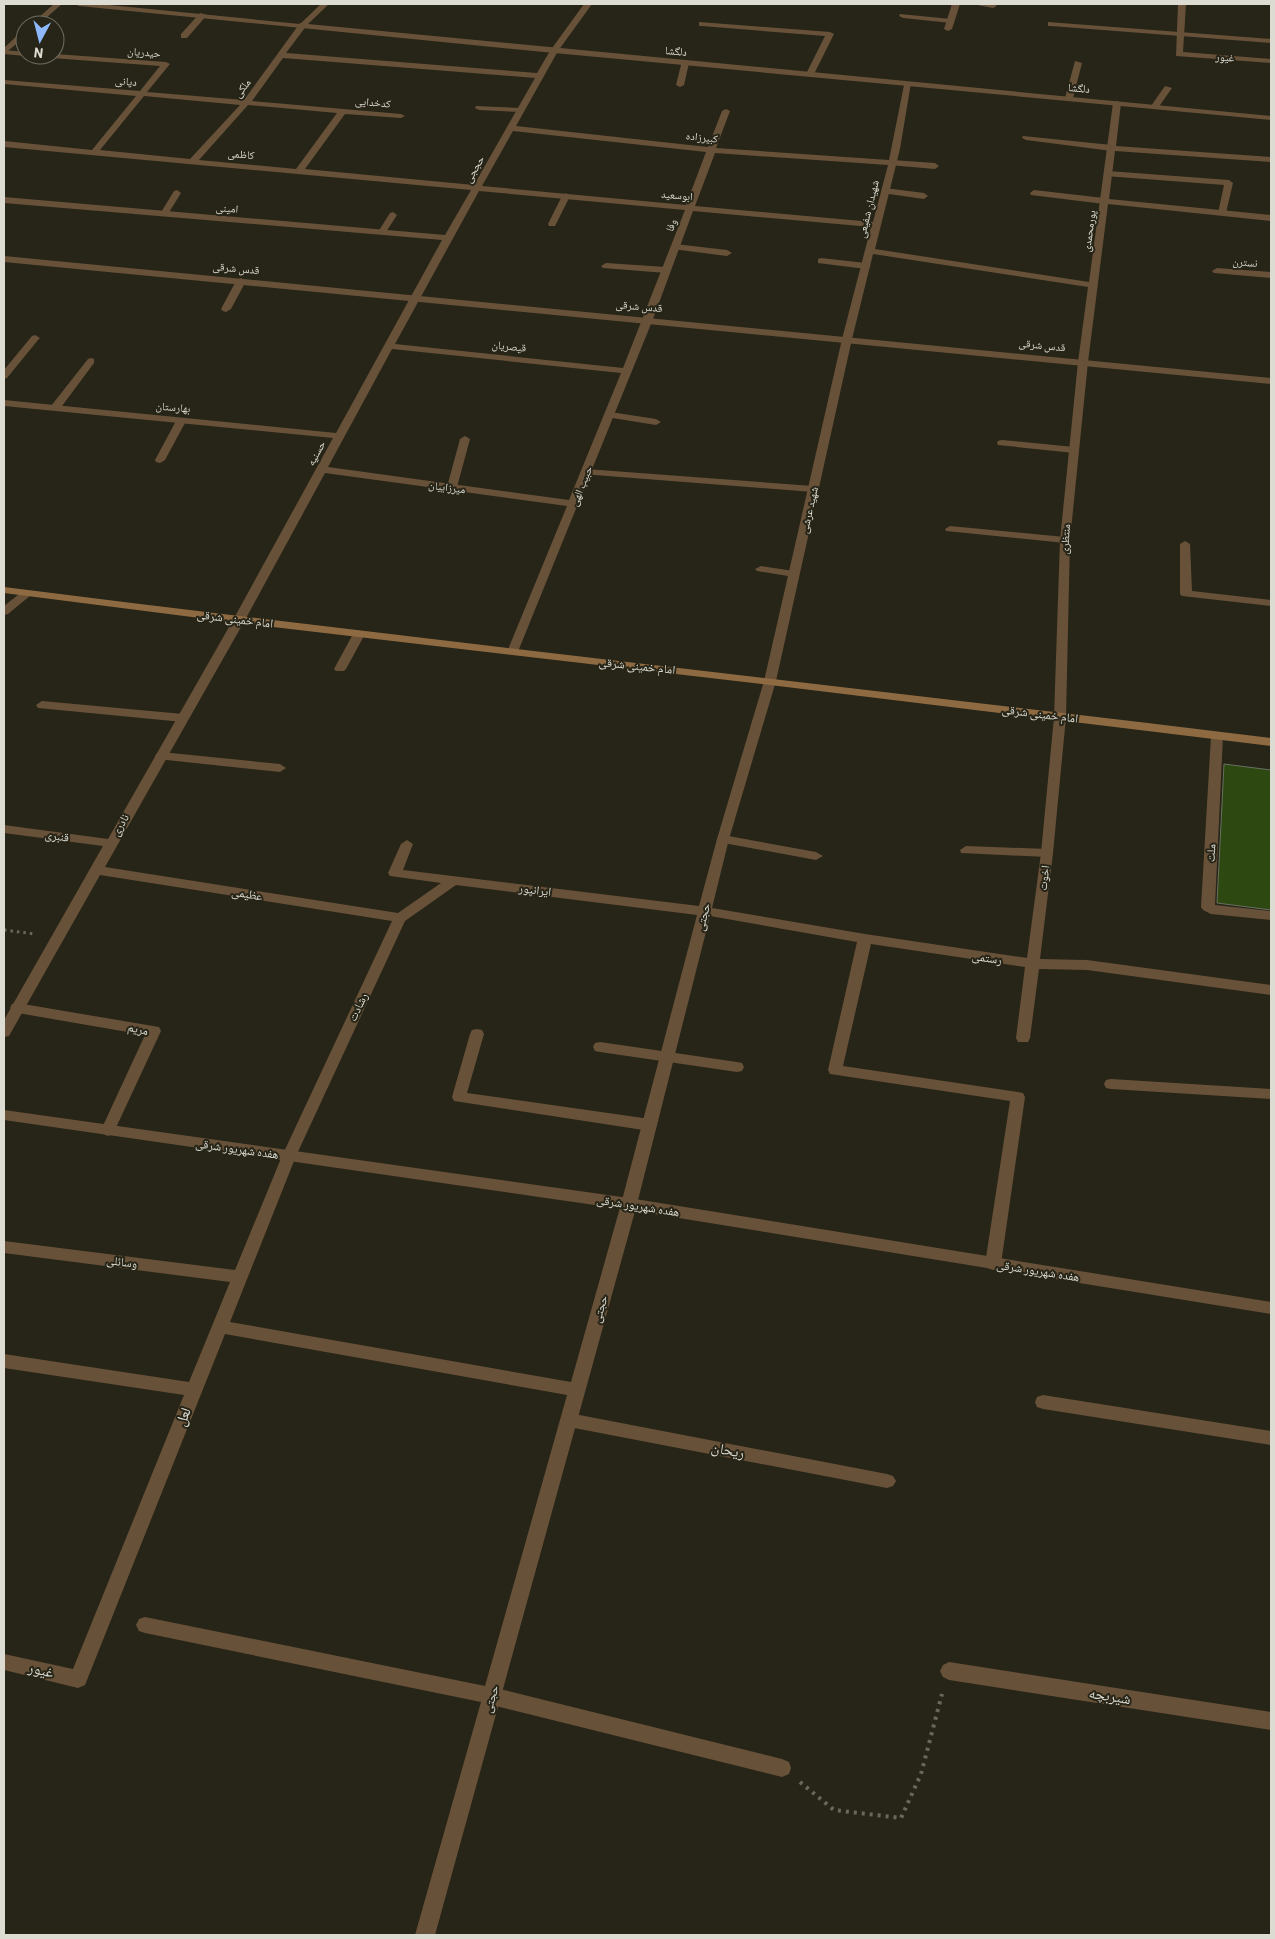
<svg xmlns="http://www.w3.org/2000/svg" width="1275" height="1939" viewBox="0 0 1275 1939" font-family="Barlow,'Noto Naskh Arabic',sans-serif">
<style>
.building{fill:#2e4811;stroke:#687061}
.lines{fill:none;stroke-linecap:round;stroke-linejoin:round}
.path-far1{stroke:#69685b;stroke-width:3;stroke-dasharray:2.5 4;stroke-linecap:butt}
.path{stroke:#69685b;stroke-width:4;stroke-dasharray:3 5;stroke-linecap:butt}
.service{fill:#685139;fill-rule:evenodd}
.minor{fill:#685139;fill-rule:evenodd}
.tertiary{fill:#685139;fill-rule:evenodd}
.secondary{fill:#8e6a42;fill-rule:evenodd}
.labels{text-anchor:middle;stroke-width:4;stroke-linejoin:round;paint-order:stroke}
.far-street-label{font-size:11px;fill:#dddcd2;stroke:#272517}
.street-label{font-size:12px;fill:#dddcd2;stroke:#272517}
.near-street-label{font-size:15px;fill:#dddcd2;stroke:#272517}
</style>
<rect width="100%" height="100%" fill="#272517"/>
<!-- building -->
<path class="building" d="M 1224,764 L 1271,770 L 1271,910 L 1217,903 Z"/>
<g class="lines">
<!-- path-far1 -->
<path class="path-far1" d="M 4,930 L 35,934"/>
<!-- path -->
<path class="path" d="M 800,1782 L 834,1810 L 901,1818 L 921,1774 L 942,1694"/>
<!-- service -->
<path class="service" d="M 972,4 L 993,4 L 997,6 L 993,8 Z
M 200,13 L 207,15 L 187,38 L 181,38 L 181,34 Z
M 900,14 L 951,19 L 955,21 L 951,23 L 903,18 L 899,16 Z
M 1048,22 L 1271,39 L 1271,43 L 1051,26 L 1048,26 Z
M 682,61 L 689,63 L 684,85 L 680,87 L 676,85 Z
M 1075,61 L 1082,63 L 1073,98 L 1069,100 L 1065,98 Z
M 1165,86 L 1172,88 L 1158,108 L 1152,108 L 1151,106 Z
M 476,106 L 521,108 L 525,110 L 521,112 L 479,110 L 475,108 Z
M 1023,136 L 1112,145 L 1116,148 L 1112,151 L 1026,140 L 1022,138 Z
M 892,160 L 935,163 L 939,166 L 935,169 L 889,165 L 888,163 Z
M 1108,171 L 1229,180 L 1233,183 L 1226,213 L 1222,216 L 1218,213 L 1224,185 L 1105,176 L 1104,174 Z
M 885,188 L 924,193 L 928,196 L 924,199 L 882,193 L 882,189 Z
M 177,190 L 181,193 L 168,214 L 161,216 L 160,214 L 174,191 Z
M 1034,190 L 1104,198 L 1108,201 L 1104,204 L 1031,195 L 1030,193 Z
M 566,193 L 570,196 L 555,226 L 549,226 L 548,224 L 562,196 Z
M 393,212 L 397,215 L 386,232 L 385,234 L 379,234 L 378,232 L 390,213 Z
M 675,244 L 727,250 L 732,253 L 727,256 L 672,249 L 672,245 Z
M 821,258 L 866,263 L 871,266 L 866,269 L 818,263 L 818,259 Z
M 606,263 L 666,267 L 671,270 L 666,273 L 603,268 L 601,266 Z
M 1217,268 L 1271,272 L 1271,278 L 1214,273 L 1212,271 Z
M 241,278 L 246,281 L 231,309 L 226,312 L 223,311 L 221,309 L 236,281 Z
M 35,335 L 40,338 L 38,340 L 7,378 L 4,379 L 4,370 L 32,336 Z
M 91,358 L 94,359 L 94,363 L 59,410 L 51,410 L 51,406 L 88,359 Z
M 610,412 L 656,419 L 661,422 L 656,425 L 606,417 L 605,415 Z
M 181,418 L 186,421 L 165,460 L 160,463 L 156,462 L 155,460 L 176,421 Z
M 465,436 L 470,439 L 457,487 L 452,490 L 448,489 L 447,487 L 460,439 Z
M 1002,440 L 1074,447 L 1079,450 L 1074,453 L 998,445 L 997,443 L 998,441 Z
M 586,469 L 813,486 L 818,489 L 813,492 L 582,474 L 581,472 L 582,470 Z
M 950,526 L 1065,537 L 1070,540 L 1065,543 L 946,531 L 945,529 Z
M 1185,541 L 1190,544 L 1192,591 L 1271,600 L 1271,606 L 1182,596 L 1180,594 L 1180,544 Z
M 761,566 L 794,571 L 800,574 L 794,577 L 757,571 L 755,569 Z
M 27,590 L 33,593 L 31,595 L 8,614 L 4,615 L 4,606 L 23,591 Z
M 359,631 L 365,634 L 346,669 L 344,671 L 336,671 L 334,669 L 353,634 Z
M 42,701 L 183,714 L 189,718 L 183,722 L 38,708 L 36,705 Z
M 1217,732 L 1223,736 L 1215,905 L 1270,911 L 1271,920 L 1211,914 L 1203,910 L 1201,907 L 1211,736 Z
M 161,752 L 280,764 L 286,768 L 280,772 L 157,759 L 155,756 L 157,753 Z
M 723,835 L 816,852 L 823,856 L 816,860 L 718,842 L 717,839 Z
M 966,846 L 1047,849 L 1053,853 L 1047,857 L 961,853 L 960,850 Z
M 17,1003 L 159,1027 L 161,1031 L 113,1134 L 108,1136 L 103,1134 L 101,1130 L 145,1035 L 12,1012 L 10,1008 L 12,1004 Z
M 477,1029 L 482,1030 L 484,1034 L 467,1093 L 650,1119 L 655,1121 L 657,1125 L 655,1129 L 650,1131 L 454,1101 L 452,1097 L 470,1034 L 472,1030 Z
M 600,1042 L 737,1062 L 742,1063 L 744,1067 L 742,1071 L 737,1072 L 600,1052 L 595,1051 L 593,1047 L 595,1043 Z
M 1111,1079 L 1271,1089 L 1271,1099 L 1111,1089 L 1106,1088 L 1104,1084 L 1106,1080 Z
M 1043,1395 L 1271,1431 L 1271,1445 L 1043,1409 L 1037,1407 L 1035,1402 L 1037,1397 Z
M 569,1413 L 887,1474 L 893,1476 L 896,1481 L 893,1486 L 887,1488 L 569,1427 L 563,1425 L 561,1420 L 563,1415 Z
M 492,1687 L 782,1759 L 789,1762 L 791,1768 L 789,1774 L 782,1777 L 492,1705 L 485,1702 L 483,1696 L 485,1690 Z"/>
<!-- minor -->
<path class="minor" d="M 584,4 L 592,4 L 558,51 L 516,126 L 708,147 L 722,111 L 726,109 L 730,111 L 716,148 L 889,160 L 904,85 L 911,83 L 900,149 L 875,249 L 1089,282 L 1113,103 L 1117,101 L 1121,103 L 1116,146 L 1271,157 L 1271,162 L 1115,151 L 1109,199 L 1271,215 L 1271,221 L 1108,204 L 1088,362 L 1070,540 L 1066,717 L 1053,853 L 1040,959 L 1087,960 L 1271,985 L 1271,995 L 1087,970 L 1039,969 L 1030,1038 L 1028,1042 L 1018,1042 L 1016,1038 L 1025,967 L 871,944 L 843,1066 L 1018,1092 L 1023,1093 L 1025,1097 L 1001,1264 L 999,1268 L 993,1270 L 987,1268 L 985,1264 L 1010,1101 L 830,1074 L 828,1070 L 857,942 L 710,916 L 637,1204 L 435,1935 L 415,1935 L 481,1702 L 145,1633 L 139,1631 L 136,1625 L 139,1619 L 145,1617 L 485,1686 L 567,1395 L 225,1334 L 85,1685 L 78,1688 L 4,1670 L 4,1654 L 73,1669 L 184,1395 L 4,1368 L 4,1354 L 189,1382 L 230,1282 L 4,1253 L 4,1241 L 235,1270 L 282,1156 L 392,921 L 100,875 L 9,1036 L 4,1037 L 4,1020 L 103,846 L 4,833 L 4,825 L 108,839 L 233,620 L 333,438 L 4,406 L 4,400 L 336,433 L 442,240 L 4,203 L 4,197 L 445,235 L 471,190 L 4,147 L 4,141 L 92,150 L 136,96 L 4,84 L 4,80 L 140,91 L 160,66 L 38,57 L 34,55 L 55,54 L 166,62 L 170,64 L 147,92 L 244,100 L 300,23 L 303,23 L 307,25 L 286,53 L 537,73 L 550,51 ZM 283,58 L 535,78 L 474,185 L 305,169 L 345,114 L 401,118 L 405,116 L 401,114 L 252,101 ZM 144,96 L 240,105 L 190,159 L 100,150 ZM 248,105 L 337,113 L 296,169 L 199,160 ZM 513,131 L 706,152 L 686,205 L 482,186 ZM 715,153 L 888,165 L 873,222 L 695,206 ZM 479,191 L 685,210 L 623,368 L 395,344 ZM 693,211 L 871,227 L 842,339 L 764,681 L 717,839 L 699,906 L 403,870 L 413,844 L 407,840 L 401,844 L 388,873 L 390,876 L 441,883 L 398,913 L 105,867 L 245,620 L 325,473 L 567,506 L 507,652 L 509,654 L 517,654 L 653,319 ZM 873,254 L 1088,287 L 1078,362 L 1060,540 L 1054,717 L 1041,853 L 1027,958 L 865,934 L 712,908 L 729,839 L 776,681 L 852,339 ZM 392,349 L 621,373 L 569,500 L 328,467 ZM 456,885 L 697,915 L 621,1204 L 571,1382 L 230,1322 L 296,1156 L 405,921 Z
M 952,4 L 960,4 L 952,29 L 948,31 L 944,29 Z
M 1178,4 L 1186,4 L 1183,52 L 1271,59 L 1271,63 L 1176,56 Z
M 699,22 L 830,32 L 834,34 L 814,74 L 810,76 L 806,74 L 825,36 L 702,26 L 699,26 Z
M 4,50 L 25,52 L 25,55 L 28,55 L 25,56 L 4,54 Z
M 949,1662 L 1271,1712 L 1271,1730 L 949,1680 L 943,1677 L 940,1671 L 943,1665 Z"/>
<!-- tertiary -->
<path class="tertiary" d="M 54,4 L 62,4 L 38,25 L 30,25 Z
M 75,4 L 99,4 L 300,24 L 321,4 L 329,4 L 308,24 L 1271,116 L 1271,120 L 554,53 L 79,6 Z
M 22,31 L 25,31 L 25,37 L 4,54 L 4,48 Z
M 4,256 L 1271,378 L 1271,384 L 4,262 Z
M 4,1110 L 629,1198 L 1271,1302 L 1271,1314 L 629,1210 L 4,1120 Z"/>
<!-- secondary -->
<path class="secondary" d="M 4,587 C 426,640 849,687 1271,738 L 1271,746 L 770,685 L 239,623 L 4,593 Z"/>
</g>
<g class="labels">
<!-- far-street labels -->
<g class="far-street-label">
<text transform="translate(676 51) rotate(5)" y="4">دلگشا</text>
<text transform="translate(144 52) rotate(4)" y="4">حیدریان</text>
<text transform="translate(1225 57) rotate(4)" y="4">غیور</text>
<text transform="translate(126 81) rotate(5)" y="4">دیانی</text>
<text transform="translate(242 88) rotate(-52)" y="4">ملکی</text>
<text transform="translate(1079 88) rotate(5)" y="4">دلگشا</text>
<text transform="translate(373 102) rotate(5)" y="4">کدخدایی</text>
<text transform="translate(702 137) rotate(6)" y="4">کبیرزاده</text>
<text transform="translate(241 154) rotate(5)" y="4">کاظمی</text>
<text transform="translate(474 169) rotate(-60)" y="4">حججی</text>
<text transform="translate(677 195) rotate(5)" y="4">ابوسعید</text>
<text transform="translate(227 208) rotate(5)" y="4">امینی</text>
<text transform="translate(868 209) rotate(-76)" y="4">شهیدان شفیعی</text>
<text transform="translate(671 225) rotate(-69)" y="4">وفا</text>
<text transform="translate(1089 231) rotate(-82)" y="4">پورمحمدی</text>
<text transform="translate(1245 262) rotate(4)" y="4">نسترن</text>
<text transform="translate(236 268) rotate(5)" y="4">قدس شرقی</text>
<text transform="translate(639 306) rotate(5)" y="4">قدس شرقی</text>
<text transform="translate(1042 345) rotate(6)" y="4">قدس شرقی</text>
<text transform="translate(509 346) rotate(6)" y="4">قیصریان</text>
<text transform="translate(173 407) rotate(5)" y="4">بهارستان</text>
<text transform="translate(316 453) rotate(-62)" y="4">حسنیه</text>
<text transform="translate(581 486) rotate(-68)" y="4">حبیب الهی</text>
<text transform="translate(447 487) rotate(8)" y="4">میرزاییان</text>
<text transform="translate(809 510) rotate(-77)" y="4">شهید عرشی</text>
<text transform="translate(1065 539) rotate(-86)" y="4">منتظری</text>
</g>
<!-- street labels -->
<g class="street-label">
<text transform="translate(235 619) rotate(7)" y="4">امام خمینی شرقی</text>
<text transform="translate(637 666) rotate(6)" y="4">امام خمینی شرقی</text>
<text transform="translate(1040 714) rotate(7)" y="4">امام خمینی شرقی</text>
<text transform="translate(120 825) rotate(-60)" y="4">نادری</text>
<text transform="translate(57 836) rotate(8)" y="4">قنبری</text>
<text transform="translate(1211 853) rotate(-87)" y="4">ملت</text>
<text transform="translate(1044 878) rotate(-83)" y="4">اخوت</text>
<text transform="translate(535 890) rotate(7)" y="4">ایرانپور</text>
<text transform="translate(247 894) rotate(9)" y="4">عظیمی</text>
<text transform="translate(703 917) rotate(-76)" y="4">حجتی</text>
<text transform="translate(987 958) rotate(8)" y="4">رستمی</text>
<text transform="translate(358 1007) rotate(-65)" y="4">رشادت</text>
<text transform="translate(138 1029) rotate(13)" y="4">مریم</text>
<text transform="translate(237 1149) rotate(8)" y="4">هفده شهریور شرقی</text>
<text transform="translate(638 1206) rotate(9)" y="4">هفده شهریور شرقی</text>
<text transform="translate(122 1262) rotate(7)" y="4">وسائلی</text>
<text transform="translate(1038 1271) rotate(9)" y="4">هفده شهریور شرقی</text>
<text transform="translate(600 1309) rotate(-74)" y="4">حجتی</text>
<text transform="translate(491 1699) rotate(-74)" y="4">حجتی</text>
</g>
<!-- near-street labels -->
<g class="near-street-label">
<text transform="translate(183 1417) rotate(-68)" y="5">لعل</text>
<text transform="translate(728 1450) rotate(11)" y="5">ریحان</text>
<text transform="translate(41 1670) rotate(13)" y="5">غیور</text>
<text transform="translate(1110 1696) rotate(9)" y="5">شیربچه</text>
</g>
</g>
<!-- border -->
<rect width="1275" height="1939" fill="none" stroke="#dddcd2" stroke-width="10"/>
<!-- north arrow -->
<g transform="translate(40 40) rotate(187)"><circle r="24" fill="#272517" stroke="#706e62"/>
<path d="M0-4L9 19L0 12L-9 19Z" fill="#8eb9fc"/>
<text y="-8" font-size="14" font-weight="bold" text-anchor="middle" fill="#dddcd2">N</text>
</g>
</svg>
